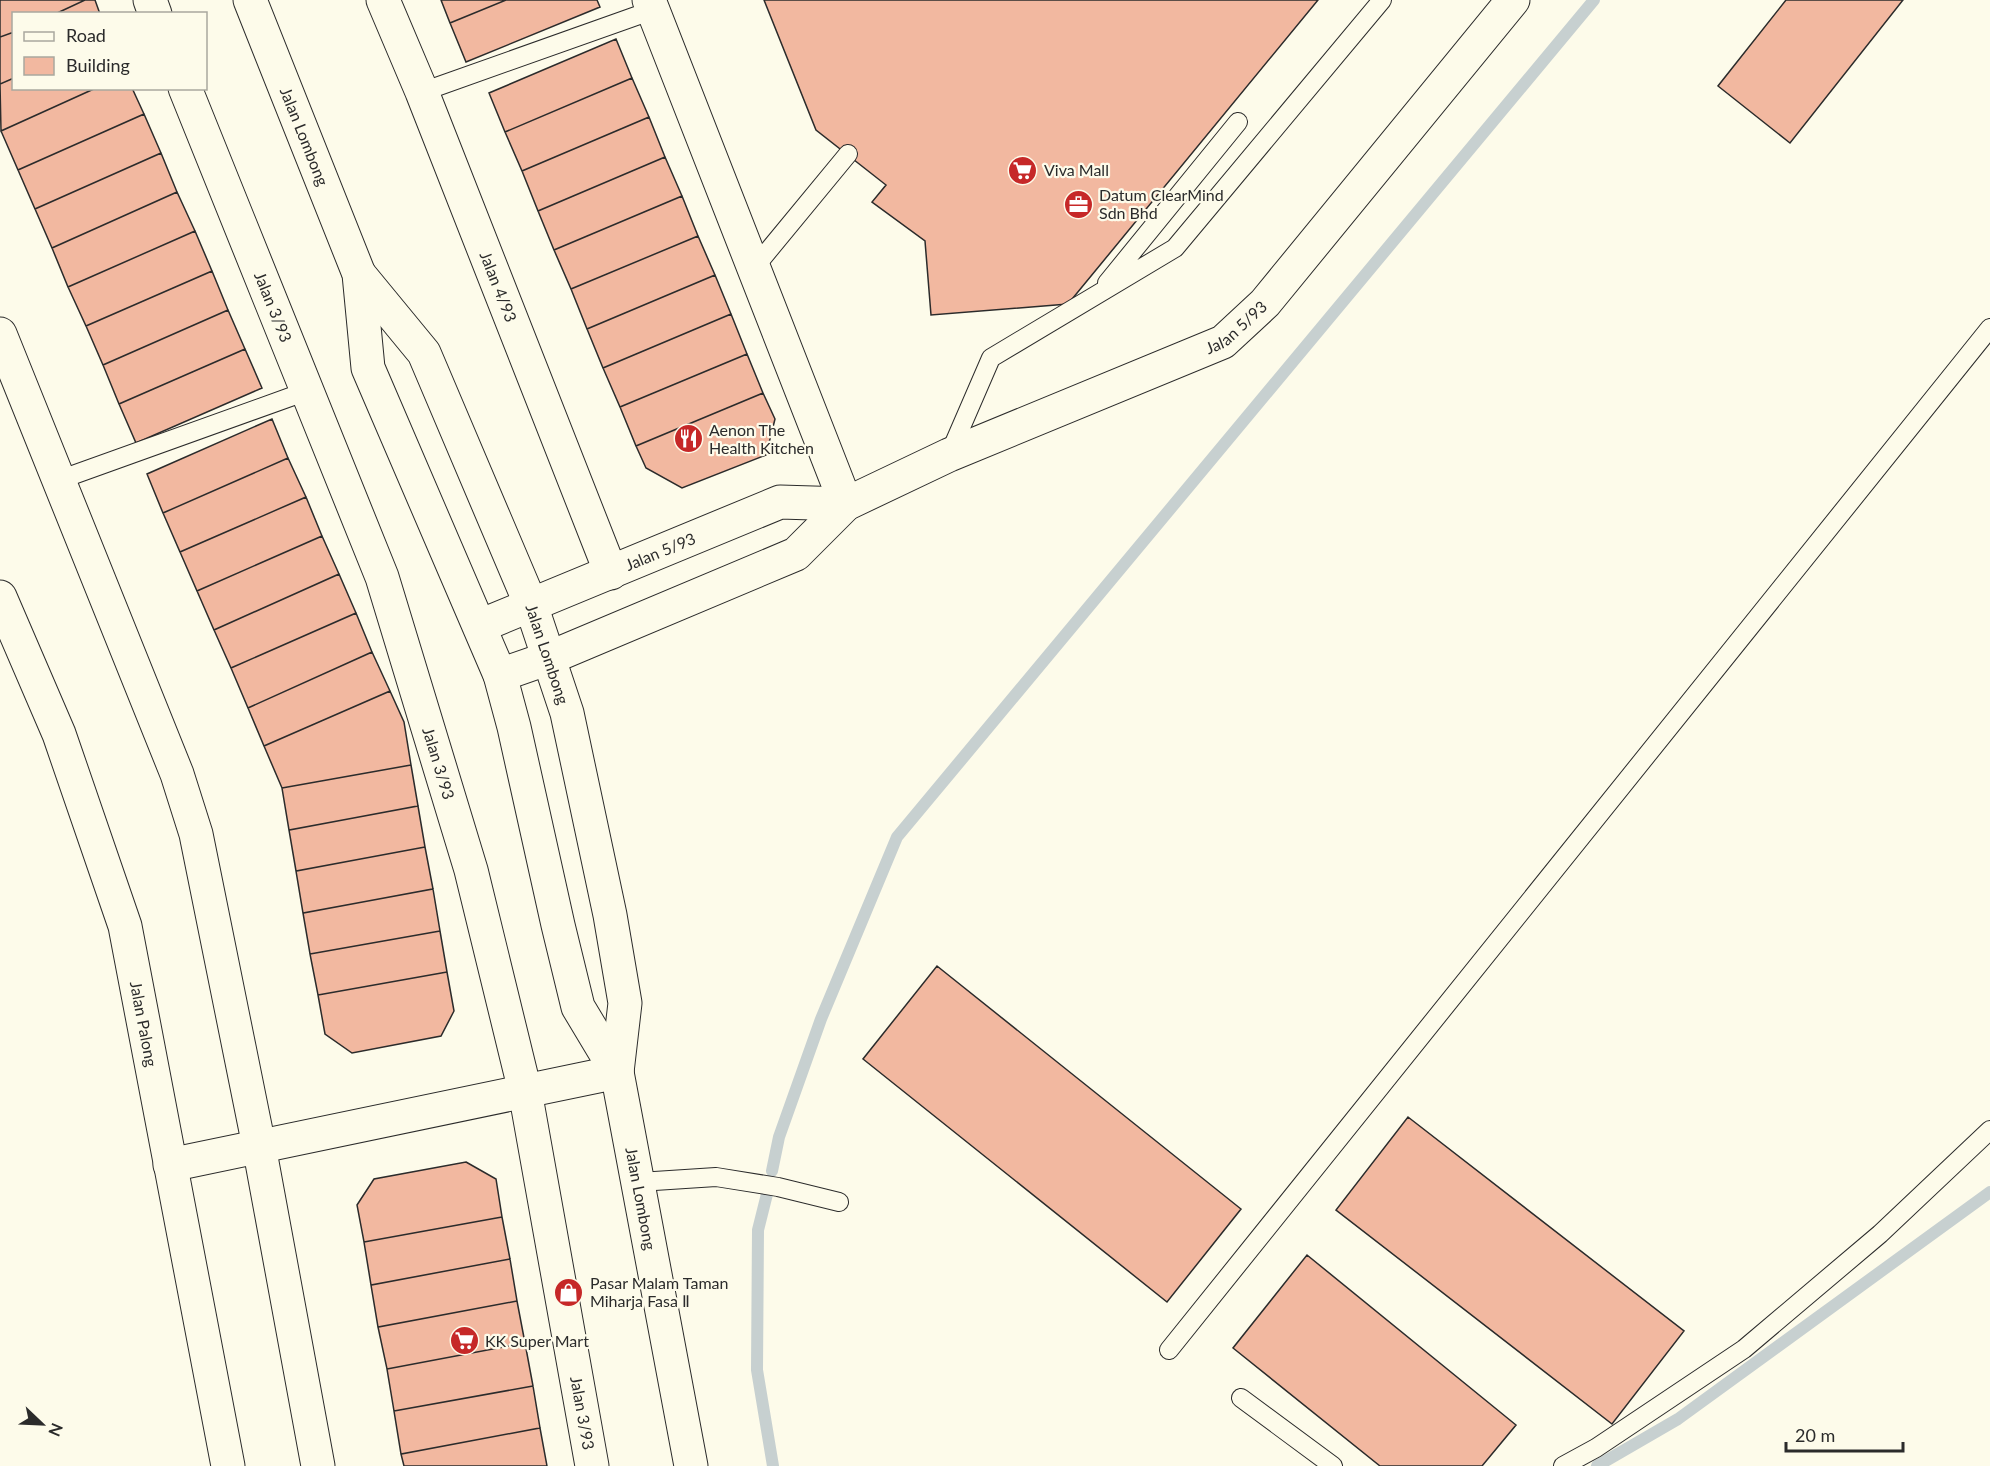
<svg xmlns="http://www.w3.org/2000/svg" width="1990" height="1466" viewBox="0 0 1990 1466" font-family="Lato,sans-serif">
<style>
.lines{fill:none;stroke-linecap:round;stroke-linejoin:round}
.stream{stroke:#c7d0d0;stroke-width:12}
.building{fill:#f2b8a0;stroke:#2b2b2b;stroke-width:1.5}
.service-casing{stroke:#2b2b2b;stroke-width:20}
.minor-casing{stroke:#2b2b2b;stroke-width:35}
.tertiary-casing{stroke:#2b2b2b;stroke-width:35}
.service{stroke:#fdfbea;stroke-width:18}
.minor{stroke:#fdfbea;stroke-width:33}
.tertiary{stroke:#fdfbea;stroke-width:33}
.labels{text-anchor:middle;stroke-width:4.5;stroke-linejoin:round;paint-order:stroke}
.street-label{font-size:16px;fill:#2b2b2b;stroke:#fdfbea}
.poi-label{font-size:16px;fill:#2b2b2b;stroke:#fdfbea;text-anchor:start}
</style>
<rect width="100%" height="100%" fill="#fdfbea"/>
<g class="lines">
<!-- stream -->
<path class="stream" d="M 772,1171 L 779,1137 L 821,1019 L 897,837 L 1594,0
M 767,1194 L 758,1230 L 757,1370 L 773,1466
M 1597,1466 L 1678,1419 L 1990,1192"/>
</g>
<!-- building -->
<path class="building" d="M 0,0 L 85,0 L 55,14 L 14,14 L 14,32 L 0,37 Z
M 85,0 L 95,0 L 100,14 L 55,14 Z
M 441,0 L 506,0 L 450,23 Z
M 506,0 L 597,0 L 600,7 L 466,62 L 450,23 Z
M 764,0 L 1318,0 L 1068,304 L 931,315 L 925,241 L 872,202 L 886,185 L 816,130 Z
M 1786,0 L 1903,0 L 1790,143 L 1718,86 Z
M 14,32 L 14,78 L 0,84 L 0,37 Z
M 616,39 L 632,78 L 505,132 L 489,93 Z
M 14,78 L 14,88 L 96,88 L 1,131 L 0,84 Z
M 632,78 L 649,117 L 522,171 L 505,132 Z
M 96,88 L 132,88 L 144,114 L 18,170 L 1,131 Z
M 144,114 L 161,153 L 35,209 L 18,170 Z
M 649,117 L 665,157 L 538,211 L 522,171 Z
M 161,153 L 177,192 L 52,248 L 35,209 Z
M 665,157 L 682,196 L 554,250 L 538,211 Z
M 177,192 L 195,231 L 68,287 L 52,248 Z
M 682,196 L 698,236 L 571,289 L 554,250 Z
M 195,231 L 212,271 L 86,326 L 68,287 Z
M 698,236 L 715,275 L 587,329 L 571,289 Z
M 212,271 L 228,310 L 103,365 L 86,326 Z
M 715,275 L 731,314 L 603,368 L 587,329 Z
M 228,310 L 245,349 L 119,404 L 103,365 Z
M 731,314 L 747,354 L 620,407 L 603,368 Z
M 245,349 L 262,388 L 136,443 L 119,404 Z
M 747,354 L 763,393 L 636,446 L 620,407 Z
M 763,393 L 775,419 L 766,455 L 682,488 L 646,468 L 636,446 Z
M 272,419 L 288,458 L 163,513 L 147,474 Z
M 288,458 L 306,497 L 180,552 L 163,513 Z
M 306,497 L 322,536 L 197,591 L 180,552 Z
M 322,536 L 339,574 L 214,630 L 197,591 Z
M 339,574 L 356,613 L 231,668 L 214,630 Z
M 356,613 L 372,652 L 248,708 L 231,668 Z
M 372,652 L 390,691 L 264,746 L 248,708 Z
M 390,691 L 404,722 L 411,765 L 282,788 L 264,746 Z
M 411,765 L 418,806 L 289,830 L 282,788 Z
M 418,806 L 425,847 L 296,871 L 289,830 Z
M 425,847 L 433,889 L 303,913 L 296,871 Z
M 433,889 L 440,931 L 310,954 L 303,913 Z
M 440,931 L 447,972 L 318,995 L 310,954 Z
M 937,966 L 1241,1209 L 1167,1302 L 863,1059 Z
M 447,972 L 454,1011 L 441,1036 L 352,1053 L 325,1034 L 318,995 Z
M 1408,1117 L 1684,1331 L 1612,1424 L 1336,1210 Z
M 466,1162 L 496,1179 L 502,1217 L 364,1242 L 357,1205 L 374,1179 Z
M 502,1217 L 510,1259 L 371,1285 L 364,1242 Z
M 1307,1255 L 1516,1425 L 1482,1466 L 1380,1466 L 1233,1348 Z
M 510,1259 L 517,1301 L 378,1327 L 371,1285 Z
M 517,1301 L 525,1343 L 387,1369 L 378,1327 Z
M 525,1343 L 533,1386 L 394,1411 L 387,1369 Z
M 533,1386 L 540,1428 L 401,1454 L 394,1411 Z
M 540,1428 L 547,1466 L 404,1466 L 401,1454 Z"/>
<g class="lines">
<defs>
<path id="service" d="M 422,92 L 653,10
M 754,268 L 848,154
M 1107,283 L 1238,122
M 949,455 L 991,358 L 1175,248 L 1382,0
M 59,480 L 307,391
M 639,1182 L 716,1177 L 778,1187 L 839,1202
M 1169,1350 L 1990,328
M 1241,1398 L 1333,1466
M 1563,1466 L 1596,1448 L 1744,1349 L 1880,1234 L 1990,1130"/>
<g id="minor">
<path d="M 150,0 L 155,14"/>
<path id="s1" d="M 383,0 L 422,92 L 611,573"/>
<path d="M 649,0 L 846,504"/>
<path id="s2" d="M 185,88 L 382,577 L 471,870 L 525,1091 L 592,1466"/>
<path d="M 0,334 L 177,774 L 196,834 L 259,1146 L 318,1466"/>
<path id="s3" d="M 0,597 L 59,734 L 125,926 L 228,1466"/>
<path id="s4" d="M 480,626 L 780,502 L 846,504"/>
<path id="s5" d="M 500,675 L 549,658 L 796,554 L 846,504 L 949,455 L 1223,342 L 1265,303 L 1513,0"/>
<path d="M 170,1165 L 617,1072"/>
</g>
<g id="tertiary">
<path id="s6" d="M 250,0 L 359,274 L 368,368 L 500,675 L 514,727 L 558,925 L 578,1007 L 617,1072"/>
<path id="s7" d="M 359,274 L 424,353 L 531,605 L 567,713 L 610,915 L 625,1003 L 617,1072 L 691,1466"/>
</g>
</defs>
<!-- service casing -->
<use href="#service" class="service-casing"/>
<!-- minor casing -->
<use href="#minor" class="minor-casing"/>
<!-- tertiary casing -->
<use href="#tertiary" class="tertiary-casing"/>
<!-- service -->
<use href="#service" class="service"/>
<!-- minor -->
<use href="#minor" class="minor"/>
<!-- tertiary -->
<use href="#tertiary" class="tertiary"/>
</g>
<!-- icons -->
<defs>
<symbol id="supermarket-disc" viewBox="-11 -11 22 22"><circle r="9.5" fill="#c62828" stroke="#fdfbea"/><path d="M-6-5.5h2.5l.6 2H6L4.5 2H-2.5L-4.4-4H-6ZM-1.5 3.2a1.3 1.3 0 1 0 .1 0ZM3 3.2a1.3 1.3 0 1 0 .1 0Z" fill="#fff"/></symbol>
<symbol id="office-disc" viewBox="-11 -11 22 22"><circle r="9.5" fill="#c62828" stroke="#fdfbea"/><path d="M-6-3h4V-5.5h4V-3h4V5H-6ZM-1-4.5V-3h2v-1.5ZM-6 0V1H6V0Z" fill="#fff"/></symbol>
<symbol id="restaurant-disc" viewBox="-11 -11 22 22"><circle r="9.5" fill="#c62828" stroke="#fdfbea"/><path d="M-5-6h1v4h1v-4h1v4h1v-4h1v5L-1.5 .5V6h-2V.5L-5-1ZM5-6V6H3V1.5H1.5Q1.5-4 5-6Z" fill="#fff"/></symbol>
<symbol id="shop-disc" viewBox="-11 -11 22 22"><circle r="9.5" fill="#c62828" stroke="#fdfbea"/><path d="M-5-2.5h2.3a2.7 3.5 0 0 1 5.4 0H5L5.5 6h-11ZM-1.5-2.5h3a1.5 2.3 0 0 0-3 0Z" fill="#fff"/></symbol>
</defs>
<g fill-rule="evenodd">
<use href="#supermarket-disc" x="1006" y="154" width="33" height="33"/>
<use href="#office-disc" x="1062" y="188" width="33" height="33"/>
<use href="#restaurant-disc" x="672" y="422" width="33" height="33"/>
<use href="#shop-disc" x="552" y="1276" width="33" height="33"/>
<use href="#supermarket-disc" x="448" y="1324" width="33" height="33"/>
</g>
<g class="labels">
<!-- street labels -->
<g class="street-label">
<text dy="6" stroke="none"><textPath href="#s6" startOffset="147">Jalan Lombong</textPath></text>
<text dy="6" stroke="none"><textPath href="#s1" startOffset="309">Jalan 4/93</textPath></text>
<text dy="6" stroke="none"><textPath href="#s2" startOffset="236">Jalan 3/93</textPath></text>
<text dy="6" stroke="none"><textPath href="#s5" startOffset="820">Jalan 5/93</textPath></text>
<text dy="6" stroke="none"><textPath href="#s4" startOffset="195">Jalan 5/93</textPath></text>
<text dy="6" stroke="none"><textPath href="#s7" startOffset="428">Jalan Lombong</textPath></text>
<text dy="6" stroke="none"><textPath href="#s2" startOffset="722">Jalan 3/93</textPath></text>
<text dy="6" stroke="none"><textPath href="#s3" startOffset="452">Jalan Palong</textPath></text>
<text dy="6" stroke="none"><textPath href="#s7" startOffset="984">Jalan Lombong</textPath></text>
<text dy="6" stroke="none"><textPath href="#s2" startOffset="1388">Jalan 3/93</textPath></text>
</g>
<!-- poi labels -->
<g class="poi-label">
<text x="1044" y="176">Viva Mall</text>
<text x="1099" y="201">Datum ClearMind<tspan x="1099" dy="18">Sdn Bhd</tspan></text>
<text x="709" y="436">Aenon The<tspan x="709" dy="18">Health Kitchen</tspan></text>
<text x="590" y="1289">Pasar Malam Taman<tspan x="590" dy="18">Miharja Fasa Ⅱ</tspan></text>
<text x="485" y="1347">KK Super Mart</text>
</g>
</g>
<!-- legend -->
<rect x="12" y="12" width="195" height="78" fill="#fdfbea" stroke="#a9a89e" stroke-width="1.5"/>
<rect x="24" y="32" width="30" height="9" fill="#fdfbea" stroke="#a9a89e" stroke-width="1.5"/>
<text x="66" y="42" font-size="18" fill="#2b2b2b">Road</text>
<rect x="24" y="57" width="30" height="18" fill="#f2b8a0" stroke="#a9a89e" stroke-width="1.5"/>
<text x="66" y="72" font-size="18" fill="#2b2b2b">Building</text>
<!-- north arrow -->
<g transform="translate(42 1424) rotate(113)" stroke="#fdfbea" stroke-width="4.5" paint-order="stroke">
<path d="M0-4.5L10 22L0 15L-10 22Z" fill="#2b2b2b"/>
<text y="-9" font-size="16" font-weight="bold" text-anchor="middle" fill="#2b2b2b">N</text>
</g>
<!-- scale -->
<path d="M1786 1442v9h117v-9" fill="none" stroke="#2b2b2b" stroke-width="3"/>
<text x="1795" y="1442" font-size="18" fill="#2b2b2b" stroke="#fdfbea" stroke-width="4.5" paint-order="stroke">20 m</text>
</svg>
